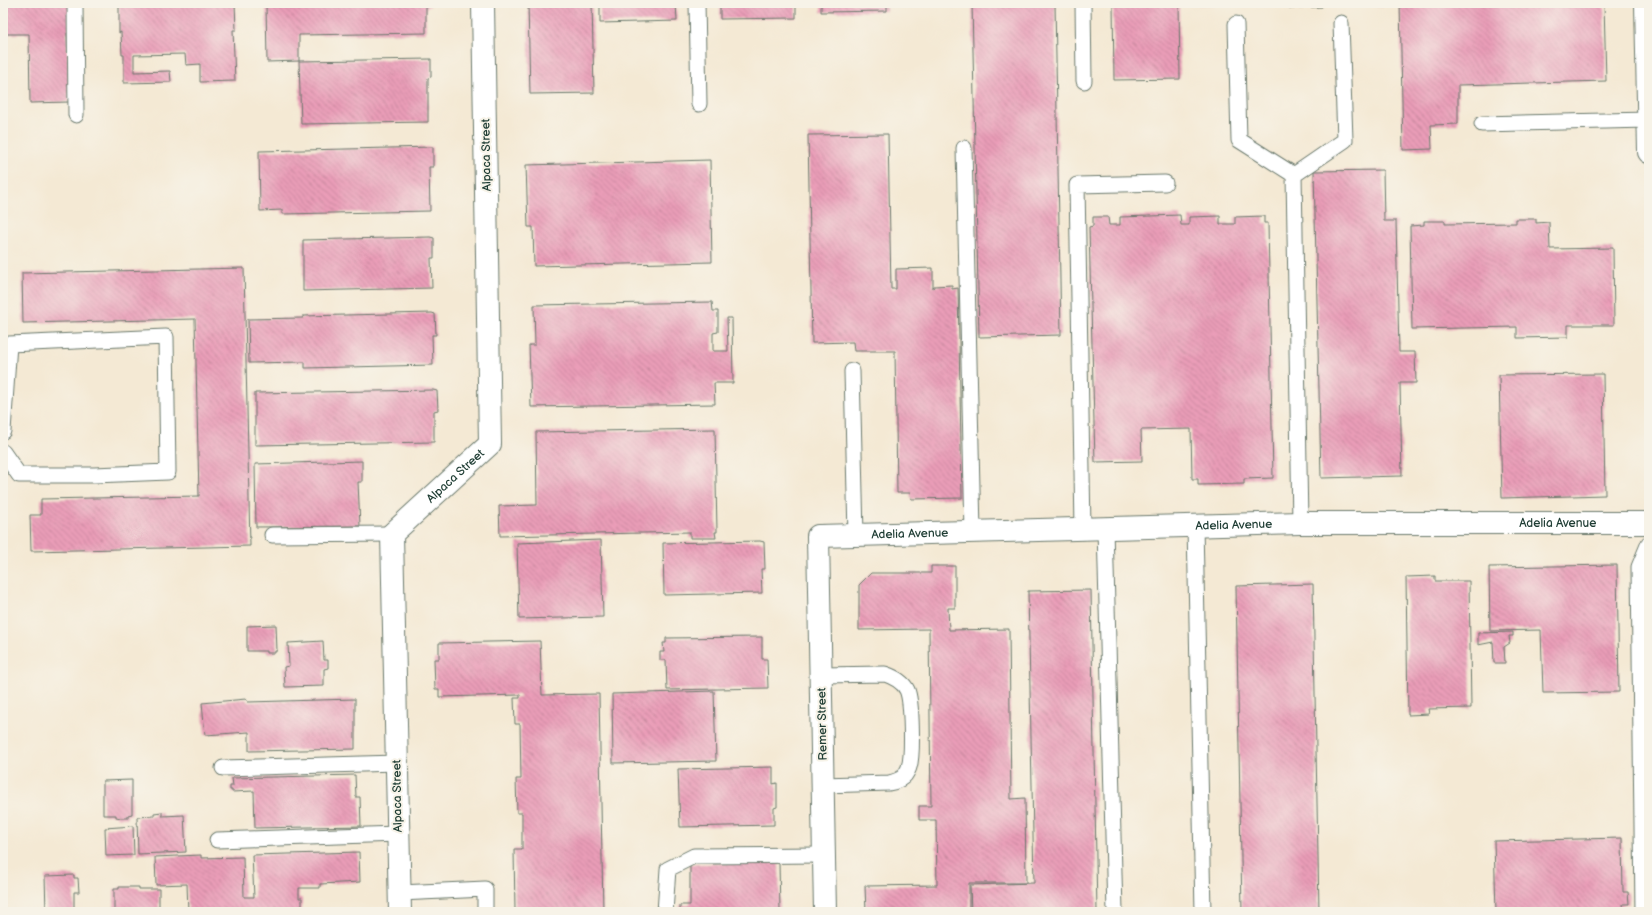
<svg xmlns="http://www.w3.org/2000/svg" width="1652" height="915" viewBox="0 0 1652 915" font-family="'Balsamiq Sans',sans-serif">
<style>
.building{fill:url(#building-back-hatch)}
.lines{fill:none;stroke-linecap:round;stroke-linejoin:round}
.service-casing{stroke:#6a796c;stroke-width:17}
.minor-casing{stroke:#6a796c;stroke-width:24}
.service{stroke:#fff;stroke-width:15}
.minor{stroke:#fff;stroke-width:22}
.labels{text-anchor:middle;stroke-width:4;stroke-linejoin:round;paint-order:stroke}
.street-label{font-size:12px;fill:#1f3d34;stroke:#f7f3e8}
</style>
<defs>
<pattern id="building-back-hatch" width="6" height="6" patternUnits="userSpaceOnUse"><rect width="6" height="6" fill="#ea9db8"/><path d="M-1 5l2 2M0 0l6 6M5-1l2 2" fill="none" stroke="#bd8196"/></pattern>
</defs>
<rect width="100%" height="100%" fill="#f7f3e8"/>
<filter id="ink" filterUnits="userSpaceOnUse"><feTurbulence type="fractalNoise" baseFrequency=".025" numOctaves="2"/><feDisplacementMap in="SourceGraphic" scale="8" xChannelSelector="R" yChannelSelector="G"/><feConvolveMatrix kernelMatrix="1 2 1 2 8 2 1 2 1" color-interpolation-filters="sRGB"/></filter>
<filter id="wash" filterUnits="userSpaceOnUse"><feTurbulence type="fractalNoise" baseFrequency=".012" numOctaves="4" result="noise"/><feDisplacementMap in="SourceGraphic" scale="16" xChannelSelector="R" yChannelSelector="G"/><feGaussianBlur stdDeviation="0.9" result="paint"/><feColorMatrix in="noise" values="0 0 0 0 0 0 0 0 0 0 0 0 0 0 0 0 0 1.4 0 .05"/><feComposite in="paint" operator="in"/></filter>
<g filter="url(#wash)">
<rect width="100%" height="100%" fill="#f4e9d4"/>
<g id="blocks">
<!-- building -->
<path class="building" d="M 3,3 L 69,3 L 69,33 L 67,33 L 69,102 L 30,103 L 29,34 L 3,34 Z
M 119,3 L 235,3 L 236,30 L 233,30 L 235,81 L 200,82 L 200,64 L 186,65 L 185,54 L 134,55 L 134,72 L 170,71 L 171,82 L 124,83 L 124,55 L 122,55 L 121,32 L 119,33 Z
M 266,3 L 430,3 L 430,6 L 426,7 L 426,33 L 299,35 L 299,61 L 267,62 Z
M 528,3 L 592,3 L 594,93 L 530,94 Z
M 600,3 L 676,3 L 677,21 L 600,23 Z
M 720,3 L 796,3 L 796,18 L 720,19 Z
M 821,3 L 887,3 L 887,11 L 821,12 Z
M 972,3 L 1055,3 L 1061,335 L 979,337 Z
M 1113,3 L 1179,3 L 1180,79 L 1114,80 Z
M 1186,3 L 1224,3 L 1224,4 L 1186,5 Z
M 1289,3 L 1322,3 L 1322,7 L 1289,8 Z
M 1346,3 L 1383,3 L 1383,7 Z
M 1400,3 L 1604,3 L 1606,81 L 1458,85 L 1458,124 L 1431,125 L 1432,149 L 1403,150 Z
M 431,59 L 431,77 L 428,78 L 428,122 L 301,124 L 299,61 Z
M 888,134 L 891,289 L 896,289 L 896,269 L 933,268 L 933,288 L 934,286 L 952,285 L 952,289 L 958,288 L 962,498 L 911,499 L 910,493 L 897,493 L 895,351 L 854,351 L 853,342 L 812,343 L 808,135 Z
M 433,147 L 433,167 L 429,167 L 430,211 L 282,214 L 282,210 L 260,211 L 259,151 Z
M 710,160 L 712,262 L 534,266 L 533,227 L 528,227 L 526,165 Z
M 1383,170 L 1384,221 L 1396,221 L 1399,352 L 1415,352 L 1416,383 L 1400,383 L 1402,476 L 1321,478 L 1314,171 Z
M 1180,215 L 1181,225 L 1189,225 L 1189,217 L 1220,216 L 1220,224 L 1235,224 L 1235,217 L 1264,216 L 1264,223 L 1268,223 L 1273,478 L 1244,479 L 1244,484 L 1198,485 L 1198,479 L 1192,479 L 1191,429 L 1141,430 L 1142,461 L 1095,462 L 1089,227 L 1093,226 L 1093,217 L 1108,217 L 1109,225 L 1120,225 L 1120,217 Z
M 1516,219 L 1536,219 L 1536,223 L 1549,222 L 1550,249 L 1613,248 L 1614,325 L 1568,325 L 1568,337 L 1517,338 L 1517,327 L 1412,329 L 1410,226 L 1424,225 L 1424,221 L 1445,221 L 1445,224 L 1516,223 Z
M 430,237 L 434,238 L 434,258 L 431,258 L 432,288 L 303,291 L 303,240 Z
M 244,268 L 250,546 L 31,551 L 30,515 L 41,515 L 41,499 L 199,496 L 195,319 L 23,323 L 22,273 Z
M 712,302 L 713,311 L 718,311 L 718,332 L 713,333 L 713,351 L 728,351 L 727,318 L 732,318 L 733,383 L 714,383 L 715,404 L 531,407 L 529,345 L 535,345 L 534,305 Z
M 432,313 L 435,314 L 436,335 L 432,335 L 433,365 L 305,368 L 305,362 L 249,363 L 248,319 L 303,318 L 303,316 Z
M 1603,374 L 1605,495 L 1502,498 L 1499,375 Z
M 433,390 L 437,391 L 438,410 L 434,411 L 434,442 L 255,445 L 255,393 Z
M 715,429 L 717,532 L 715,532 L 716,538 L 690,538 L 690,532 L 500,536 L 499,506 L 537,505 L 536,432 Z
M 362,461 L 362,482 L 358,482 L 360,526 L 256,527 L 255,464 Z
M 601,540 L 603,617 L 519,619 L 517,543 Z
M 760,541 L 764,542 L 765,569 L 761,569 L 762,593 L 664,595 L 663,543 Z
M 1617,565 L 1619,692 L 1543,693 L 1541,630 L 1490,631 L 1489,567 Z
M 931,566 L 955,566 L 955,608 L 948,608 L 949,630 L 1009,629 L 1011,799 L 1025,798 L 1026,883 L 969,883 L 969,912 L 866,912 L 865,886 L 937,885 L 936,820 L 919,820 L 919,806 L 931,806 L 929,629 L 859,630 L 859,585 L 871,573 L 931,573 Z
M 1435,576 L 1435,581 L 1469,581 L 1471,708 L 1428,709 L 1429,714 L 1408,715 L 1406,577 Z
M 1313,584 L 1319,912 L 1242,912 L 1236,586 Z
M 1091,590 L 1097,912 L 971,912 L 970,885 L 1034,883 L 1028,591 Z
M 276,625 L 277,651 L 275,651 L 275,653 L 267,653 L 267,651 L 247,651 L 247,626 Z
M 1513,632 L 1513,636 L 1509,636 L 1510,643 L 1504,647 L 1505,663 L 1494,663 L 1493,642 L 1478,645 L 1478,633 Z
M 762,637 L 762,659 L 767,659 L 768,688 L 667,690 L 666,660 L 660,660 L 660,652 L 664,652 L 663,643 L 666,643 L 666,638 Z
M 323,641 L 324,660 L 328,660 L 328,668 L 324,669 L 324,686 L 285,687 L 284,667 L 289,666 L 288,643 Z
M 540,641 L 542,695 L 599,694 L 603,912 L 515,912 L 514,849 L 522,849 L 522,813 L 517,813 L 516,779 L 521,779 L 520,724 L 515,724 L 514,698 L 520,698 L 520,695 L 439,697 L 439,689 L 435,689 L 434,659 L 439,659 L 439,643 Z
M 714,691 L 716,761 L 613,763 L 612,694 Z
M 246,699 L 248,702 L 355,699 L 355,749 L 249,751 L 249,732 L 205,735 L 202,703 Z
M 773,767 L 773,784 L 777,783 L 777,807 L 774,808 L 774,825 L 680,827 L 678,769 Z
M 355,775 L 356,797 L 360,797 L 361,826 L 255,828 L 254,791 L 232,792 L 232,790 L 230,790 L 230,786 L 233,786 L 232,778 Z
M 132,780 L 132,814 L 128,815 L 128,818 L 121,818 L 116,817 L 116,815 L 103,815 L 103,781 Z
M 162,812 L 162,816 L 184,815 L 186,852 L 138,854 L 137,817 L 154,816 L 154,813 Z
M 133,826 L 134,855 L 106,856 L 105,828 Z
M 1622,838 L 1623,892 L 1628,892 L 1629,904 L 1623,904 L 1624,912 L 1496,912 L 1494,841 Z
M 359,852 L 360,882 L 320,884 L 320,888 L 299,888 L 299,898 L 302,898 L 302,912 L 188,912 L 187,884 L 156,885 L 155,857 L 201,855 L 201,858 L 243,857 L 244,897 L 254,897 L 252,855 Z
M 779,863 L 780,912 L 680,912 L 680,905 L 690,905 L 690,864 Z
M 74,875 L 74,878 L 78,878 L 79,892 L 74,892 L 74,912 L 46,912 L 45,876 Z
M 119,887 L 139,887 L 139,889 L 159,889 L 159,912 L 114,912 L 114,889 L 119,889 Z"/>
</g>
</g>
<g filter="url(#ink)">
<use href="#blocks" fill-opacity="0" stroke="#6a796c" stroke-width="1"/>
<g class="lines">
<defs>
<path id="service" d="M 75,3 L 76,115
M 697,3 L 699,104
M 1083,3 L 1084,81
M 1236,24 L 1239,140 L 1294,175 L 1300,523
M 1482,124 L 1648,120
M 964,148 L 973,532
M 1294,175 L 1345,140 L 1341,23
M 852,371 L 856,535
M 3,431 L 9,344 L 166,337 L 168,472 L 94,475 L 19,475 L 3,452
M 1195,526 L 1203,912
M 1105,528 L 1115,912
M 1083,529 L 1077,185 L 1165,183
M 272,535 L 392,534
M 821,675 L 885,674 C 894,677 903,682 907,690 C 912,701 913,756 909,767 C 909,769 906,773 905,775 C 901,780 894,782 889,783 L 823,785
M 223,768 L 397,763
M 217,840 L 398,834
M 400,893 L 485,889 L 485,912
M 665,912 L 668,869 L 694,856 L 824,855
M 1643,912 L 1639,567 L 1649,543"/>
<g id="minor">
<path d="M 1646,3 L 1649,152"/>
<path id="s1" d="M 400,912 L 392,534 L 490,444 L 483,3"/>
<path id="s2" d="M 825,912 L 818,536 L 1300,523 L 1649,523"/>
</g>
</defs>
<!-- service casing -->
<use href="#service" class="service-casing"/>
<!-- minor casing -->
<use href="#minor" class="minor-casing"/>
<!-- service -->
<use href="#service" class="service"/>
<!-- minor -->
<use href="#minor" class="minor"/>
</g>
</g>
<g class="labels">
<!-- street labels -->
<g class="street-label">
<text transform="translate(486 155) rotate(-91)" y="4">Alpaca Street</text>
<text dy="4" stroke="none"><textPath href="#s1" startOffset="464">Alpaca Street</textPath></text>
<text dy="4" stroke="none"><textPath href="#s2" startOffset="1116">Adelia Avenue</textPath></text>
<text dy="4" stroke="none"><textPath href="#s2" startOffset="792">Adelia Avenue</textPath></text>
<text dy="4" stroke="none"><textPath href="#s2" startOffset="468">Adelia Avenue</textPath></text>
<text transform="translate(822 724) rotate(-91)" y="4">Remer Street</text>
<text transform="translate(397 796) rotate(-91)" y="4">Alpaca Street</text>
</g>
</g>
<!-- margin -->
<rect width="1652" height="915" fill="none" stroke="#f7f3e8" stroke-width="16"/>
</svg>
